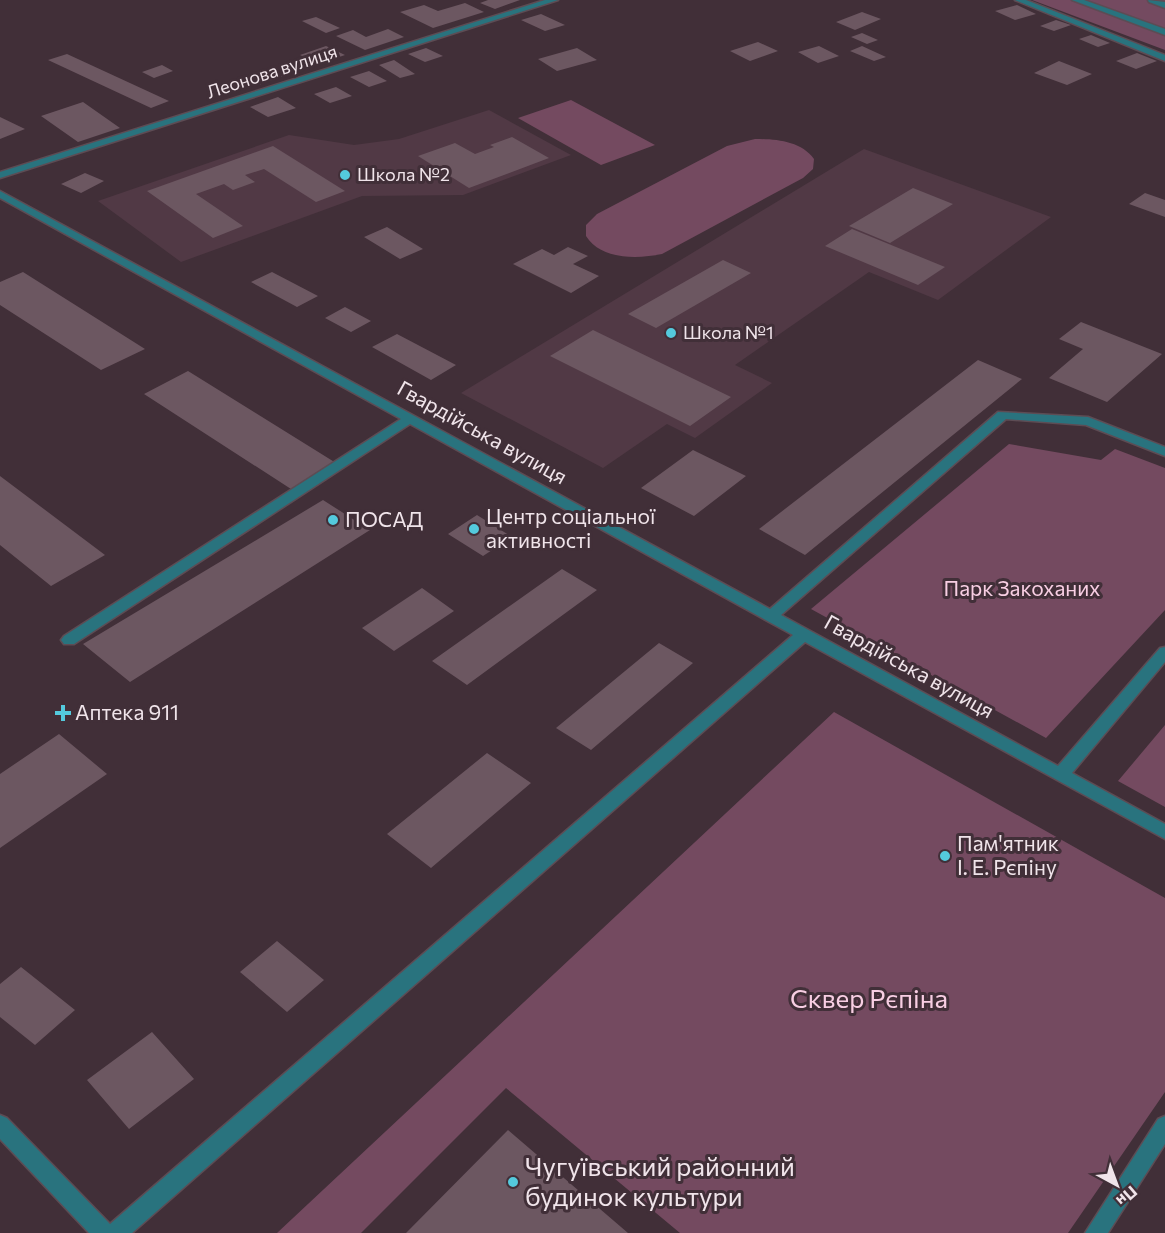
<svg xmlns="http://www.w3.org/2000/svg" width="1165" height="1233" viewBox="0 0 1165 1233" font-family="Commissioner,sans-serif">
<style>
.built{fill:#513945}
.green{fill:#744a60}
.building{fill:#6c5761}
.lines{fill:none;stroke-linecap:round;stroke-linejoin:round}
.minor-casing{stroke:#5d4c54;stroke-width:3}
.minor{fill:#29737e;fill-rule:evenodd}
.poi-dot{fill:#54cadd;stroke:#412f38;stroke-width:2}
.labels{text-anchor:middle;stroke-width:6;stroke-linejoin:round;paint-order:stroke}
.far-street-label{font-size:18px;fill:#f0e4ea;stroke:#412f38}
.far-poi-label{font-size:18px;fill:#f0e4ea;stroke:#412f38;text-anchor:start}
.street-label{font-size:21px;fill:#f0e4ea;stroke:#412f38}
.poi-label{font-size:21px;fill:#f0e4ea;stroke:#412f38;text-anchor:start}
.park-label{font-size:21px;fill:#f8cee3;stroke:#412f38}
.near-park-label{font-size:26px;fill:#f8cee3;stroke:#412f38}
.near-poi-label{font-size:26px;fill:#f0e4ea;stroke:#412f38;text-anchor:start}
</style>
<rect width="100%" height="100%" fill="#412f38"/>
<!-- built -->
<path class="built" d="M 489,110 L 571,155 L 463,195 L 362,196 L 181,262 L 98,201 L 289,135 L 354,145 L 399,139 Z
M 864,149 L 1051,217 L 938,300 L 869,272 L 735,365 L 772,383 L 695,438 L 667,424 L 603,468 L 461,393 Z"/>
<!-- green -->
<path class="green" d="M 1032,0 L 1165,0 L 1165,50 Z
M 571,100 L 655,145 L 601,165 L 518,118 Z
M 755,139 C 776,139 801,141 814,159 L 813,169 L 803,178 L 662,254 C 637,259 601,260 586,236 L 586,225 L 597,214 L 727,146 Z
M 1009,444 L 1101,460 L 1115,449 L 1165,468 L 1165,610 L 1046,738 L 811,609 Z
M 834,712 L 1165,898 L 1165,1092 L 1068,1233 L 680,1233 L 506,1088 L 361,1233 L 277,1233 Z
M 1165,725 L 1165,807 L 1118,781 Z"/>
<!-- building -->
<path class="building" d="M 488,0 L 520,0 L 495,9 L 480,3 Z
M 465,3 L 484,12 L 433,28 L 400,12 L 424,5 L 438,11 Z
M 1017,5 L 1036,14 L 1015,20 L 995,11 Z
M 862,12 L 881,19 L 855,30 L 836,22 Z
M 541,14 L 565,25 L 545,31 L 521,20 Z
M 316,17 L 340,28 L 326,33 L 302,21 Z
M 1056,20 L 1071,25 L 1054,31 L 1040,26 Z
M 388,29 L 404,37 L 365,50 L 336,36 L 353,30 L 366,37 Z
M 862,33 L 878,40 L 867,44 L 851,37 Z
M 1091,35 L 1110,43 L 1098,47 L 1079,39 Z
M 758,42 L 778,51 L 750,61 L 730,51 Z
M 326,46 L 345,55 L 319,64 L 300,55 Z
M 819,46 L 839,56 L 818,63 L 798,52 Z
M 862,46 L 886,57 L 874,61 L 850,51 Z
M 426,48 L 443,56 L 425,62 L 408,54 Z
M 577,48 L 597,60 L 557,71 L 538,59 Z
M 1137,53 L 1157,61 L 1136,69 L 1116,61 Z
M 67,54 L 169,101 L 151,108 L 48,60 Z
M 394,60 L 415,74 L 400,78 L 379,65 Z
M 1059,61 L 1092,74 L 1067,85 L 1034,73 Z
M 162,65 L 173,71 L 154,78 L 142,72 Z
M 269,68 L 283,76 L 256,86 L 242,78 Z
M 369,71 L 387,81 L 369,87 L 350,77 Z
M 336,87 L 352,96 L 330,103 L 314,94 Z
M 278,97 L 296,108 L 268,117 L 250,107 Z
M 83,102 L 120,128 L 78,142 L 41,116 Z
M 0,117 L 25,129 L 0,139 Z
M 512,137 L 549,158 L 469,188 L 418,156 L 455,143 L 475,154 L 494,147 L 490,145 Z
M 273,146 L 345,191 L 316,202 L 264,169 L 245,175 L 255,182 L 233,190 L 224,184 L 196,194 L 243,226 L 213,238 L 147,191 Z
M 85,173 L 104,181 L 81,193 L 61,184 Z
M 913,188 L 953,204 L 890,243 L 849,226 Z
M 1145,193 L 1165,200 L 1165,217 L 1129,204 Z
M 387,227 L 423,249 L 400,259 L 364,237 Z
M 852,229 L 945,267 L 918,285 L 825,246 Z
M 568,247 L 588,256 L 573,264 L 599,276 L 571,293 L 513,264 L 542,249 L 554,255 Z
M 723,260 L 751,273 L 656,328 L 628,314 Z
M 23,272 L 145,349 L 101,370 L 0,305 L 0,282 Z
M 272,272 L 318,296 L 297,307 L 251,282 Z
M 345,307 L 371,321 L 351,332 L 325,318 Z
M 1081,322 L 1162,354 L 1107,402 L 1049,378 L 1083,349 L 1059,339 Z
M 593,330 L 731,397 L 690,426 L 550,356 Z
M 397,334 L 456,365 L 431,380 L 372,347 Z
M 978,360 L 1022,379 L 805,555 L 759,529 Z
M 188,371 L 336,463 L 291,489 L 144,394 Z
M 693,450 L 746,476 L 694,516 L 641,488 Z
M 0,476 L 105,555 L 51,586 L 0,545 Z
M 323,500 L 370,530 L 130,682 L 83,644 Z
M 477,515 L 512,537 L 483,556 L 448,534 Z
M 562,569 L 597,590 L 467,685 L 432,661 Z
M 422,588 L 454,611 L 394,651 L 362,628 Z
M 659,643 L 693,663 L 591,750 L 556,728 Z
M 59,734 L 107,774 L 0,848 L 0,774 Z
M 487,753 L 531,783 L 431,868 L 387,834 Z
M 277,941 L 324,980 L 287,1012 L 240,972 Z
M 21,967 L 75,1010 L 35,1045 L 0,1017 L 0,984 Z
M 152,1032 L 194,1079 L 129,1129 L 87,1080 Z
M 508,1130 L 628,1233 L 406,1233 Z"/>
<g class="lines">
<defs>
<path id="minor" d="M 545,0 L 558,0 L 0,178 L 0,172 Z
M 1015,0 L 1026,0 L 1165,55 L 1165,61 Z
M 1072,0 L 1084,0 L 1165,29 L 1165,35 Z
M 1148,0 L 1165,2 L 1165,8 L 1149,2 Z
M 0,191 L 770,609 L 998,412 L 1088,417 L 1165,447 L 1165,456 L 1086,425 L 1006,419 L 781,615 L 1058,766 L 1160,648 L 1165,647 L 1165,662 L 1072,773 L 1165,824 L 1165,839 L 805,642 L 132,1233 L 89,1233 L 0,1139 L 0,1115 L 7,1118 L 110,1224 L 793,635 L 410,424 L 74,644 L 64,644 L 61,640 L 64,636 L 401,419 L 0,198 Z
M 1165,1116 L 1165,1144 L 1108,1233 L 1085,1233 L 1158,1119 Z"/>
</defs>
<!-- minor casing -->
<use href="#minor" class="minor-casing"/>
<!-- minor -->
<use href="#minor" class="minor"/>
</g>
<!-- markers -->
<g class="poi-dot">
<circle cx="345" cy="175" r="6"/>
<circle cx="671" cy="333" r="6"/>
<circle cx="333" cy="520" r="6"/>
<circle cx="474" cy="529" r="6"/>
<path d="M60 704h6v6h6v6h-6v6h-6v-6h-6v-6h6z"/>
<circle cx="945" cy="856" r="6"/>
<circle cx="513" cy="1182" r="6"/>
</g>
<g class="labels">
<!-- far-street labels -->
<g class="far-street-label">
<text transform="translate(272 72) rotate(-18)" y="6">Леонова вулиця</text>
</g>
<!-- far-poi labels -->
<g class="far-poi-label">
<text x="357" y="181">Школа №2</text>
<text x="683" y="339">Школа №1</text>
</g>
<!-- street labels -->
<g class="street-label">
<text transform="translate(482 433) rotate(29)" y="7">Гвардійська вулиця</text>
<text transform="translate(909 667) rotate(29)" y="7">Гвардійська вулиця</text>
</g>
<!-- poi labels -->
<g class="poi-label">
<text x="486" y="524">Центр соціальної<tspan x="486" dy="24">активності</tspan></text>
<text x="345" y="527">ПОСАД</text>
<text x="75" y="720">Аптека 911</text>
<text x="957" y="851">Пам'ятник<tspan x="957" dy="24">І. Е. Рєпіну</tspan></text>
</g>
<!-- park labels -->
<g class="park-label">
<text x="1022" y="596">Парк Закоханих</text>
</g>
<!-- near-park labels -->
<g class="near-park-label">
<text x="869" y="1008">Сквер Рєпіна</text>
</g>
<!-- near-poi labels -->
<g class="near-poi-label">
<text x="525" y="1176">Чугуївський районний<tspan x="525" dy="30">будинок культури</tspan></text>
</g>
</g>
<!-- north arrow -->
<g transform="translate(1117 1185) rotate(139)" stroke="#412f38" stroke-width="4.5" paint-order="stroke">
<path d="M0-4.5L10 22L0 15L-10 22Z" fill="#f0e4ea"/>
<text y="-9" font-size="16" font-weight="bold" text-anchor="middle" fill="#f0e4ea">Пн</text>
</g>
</svg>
